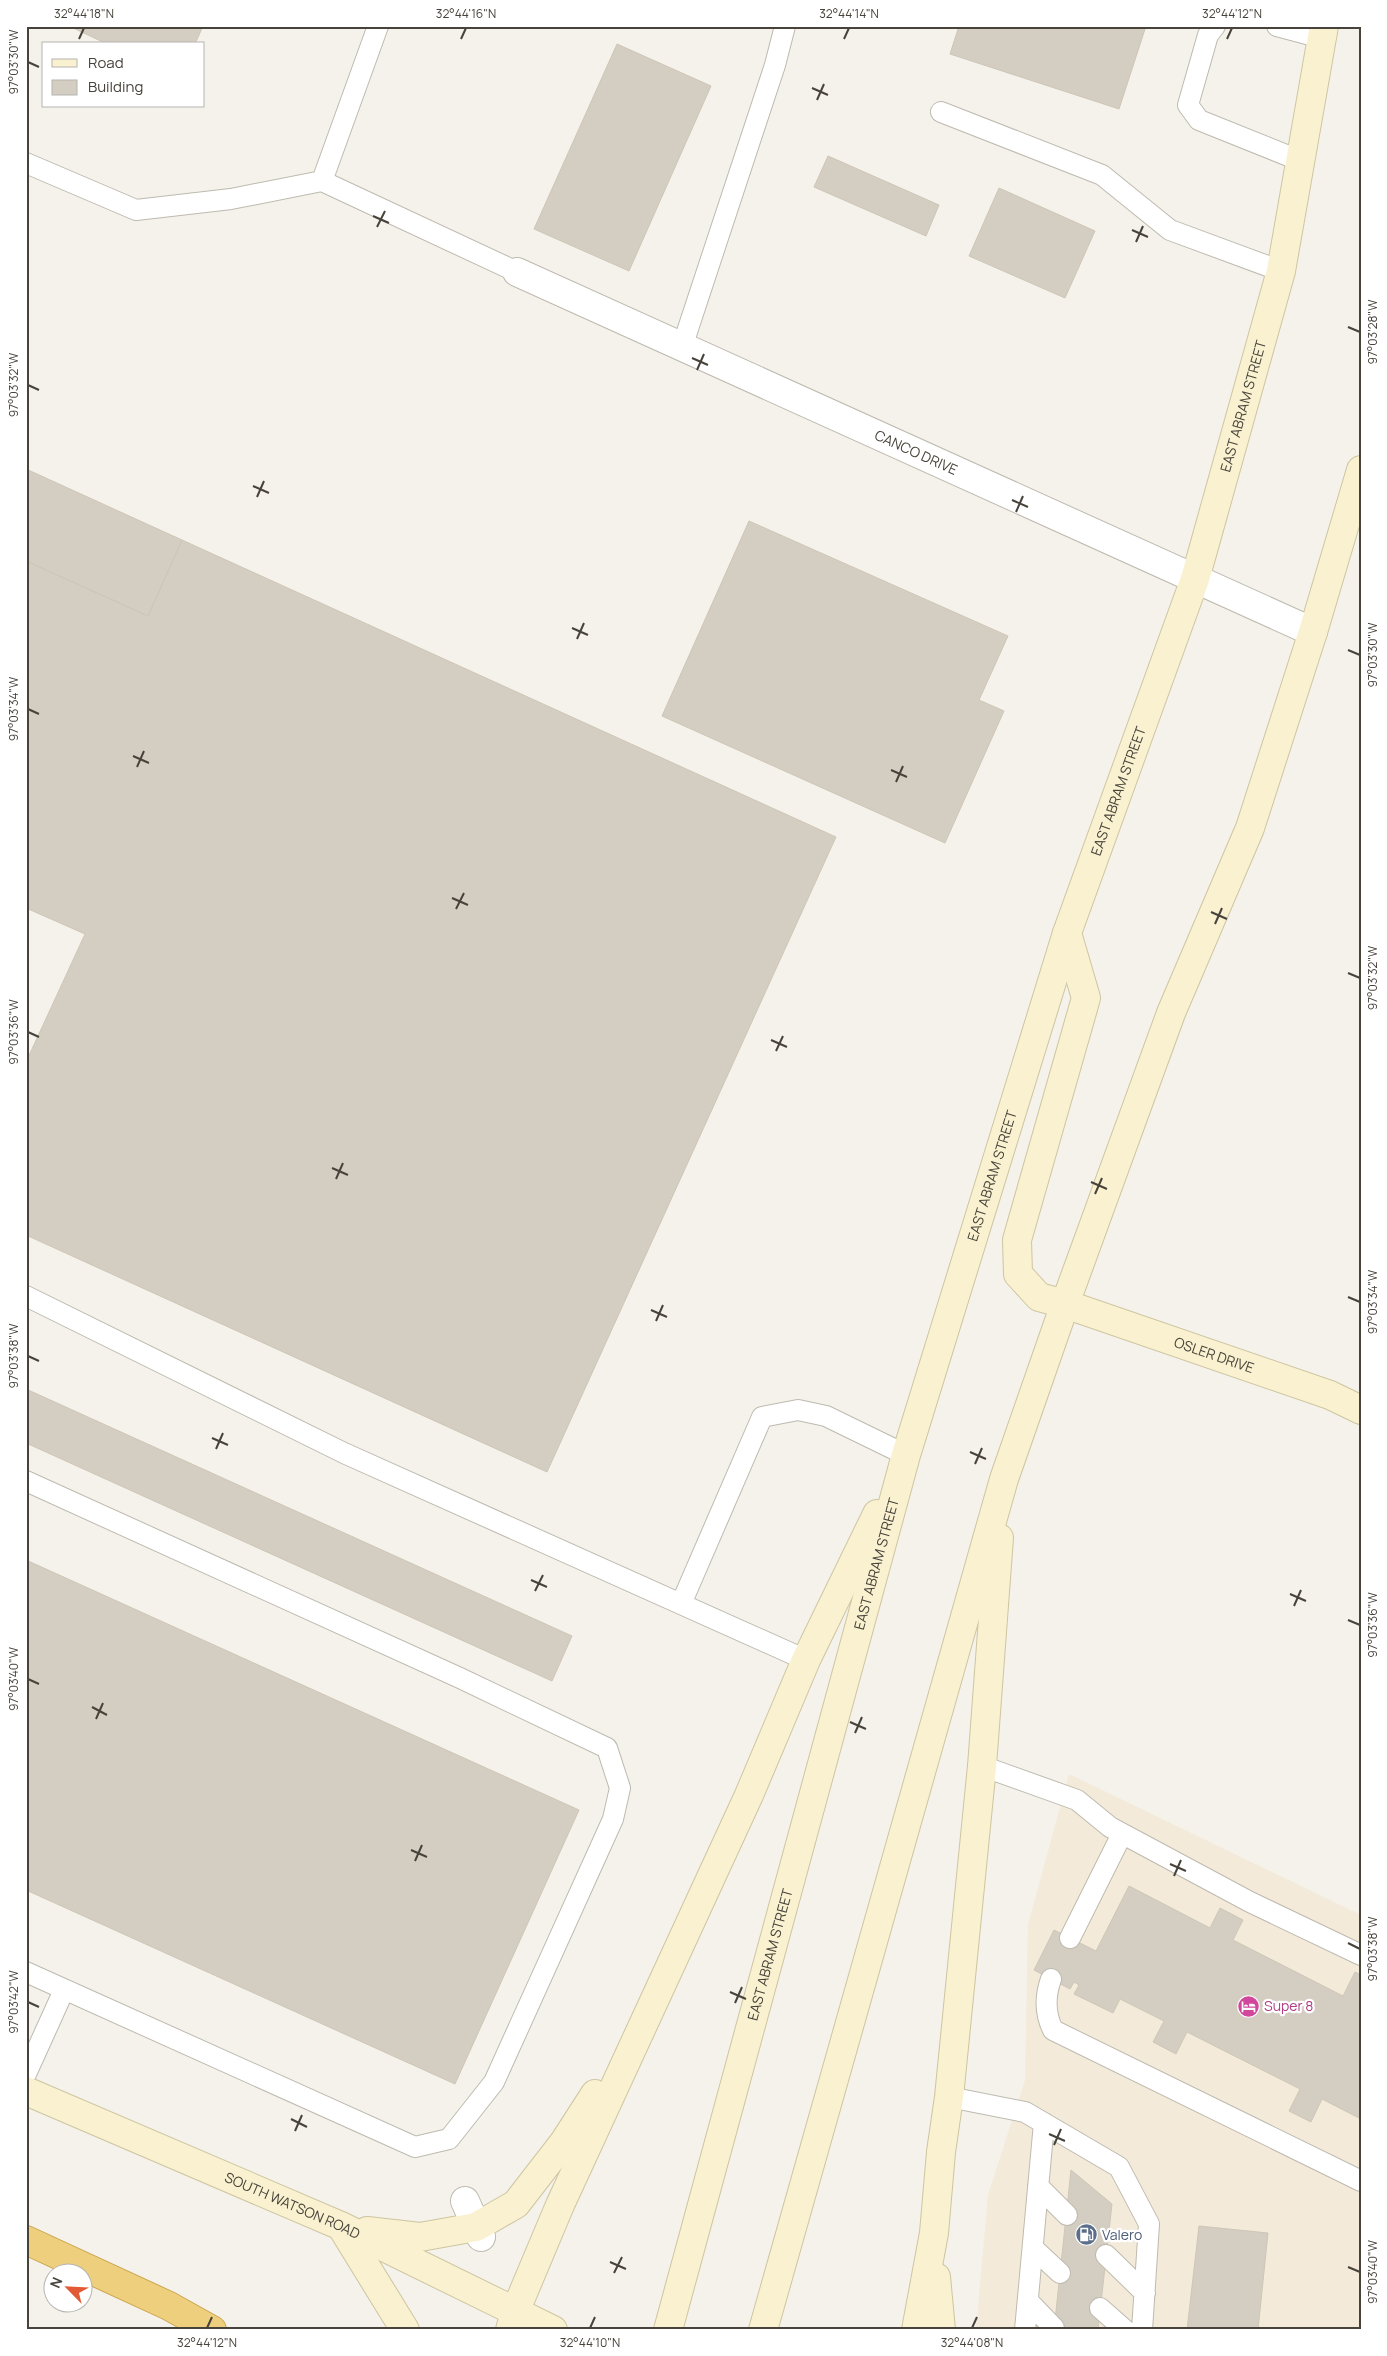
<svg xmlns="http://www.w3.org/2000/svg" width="1387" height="2356" viewBox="0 0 1387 2356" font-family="Manrope,sans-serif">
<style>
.commercial{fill:#f3ead9}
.building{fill:#d4cec2;stroke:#cec6b6}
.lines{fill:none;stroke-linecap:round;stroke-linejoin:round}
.lane-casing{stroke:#bebaaf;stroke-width:22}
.street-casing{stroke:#bebaaf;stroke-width:30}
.secondary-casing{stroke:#cec5a0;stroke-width:30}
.highway-casing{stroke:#cca54d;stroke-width:30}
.lane{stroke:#fff;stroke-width:20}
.street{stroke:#fff;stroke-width:28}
.secondary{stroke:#f9f1d0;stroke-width:28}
.highway{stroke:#edcf7d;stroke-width:28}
.ticks{fill:none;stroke:#47433a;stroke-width:2}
.labels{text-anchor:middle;stroke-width:4.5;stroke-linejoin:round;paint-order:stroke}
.street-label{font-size:14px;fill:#47433a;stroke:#fff}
.hotel-label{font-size:14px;fill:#b23c85;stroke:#fff;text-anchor:start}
.service-label{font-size:14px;fill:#4e5e75;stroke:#fff;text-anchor:start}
.neatline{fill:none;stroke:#47433a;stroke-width:2}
.ticks-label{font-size:12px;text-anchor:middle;fill:#47433a}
</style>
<rect width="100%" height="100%" fill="#f4f2eb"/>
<!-- commercial -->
<path class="commercial" d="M 1069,1774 L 1361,1915 L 1361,2330 L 976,2330 L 988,2195 L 1025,2080 L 1028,1925 Z"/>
<!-- building -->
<path class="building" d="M 69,26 L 203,26 L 195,44 L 107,44 Z
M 959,26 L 1146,26 L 1119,109 L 950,54 Z
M 617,44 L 711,86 L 629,271 L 534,229 Z
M 828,156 L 939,205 L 926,236 L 814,187 Z
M 999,188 L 1095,231 L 1065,298 L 969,256 Z
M 26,469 L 182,540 L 148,616 L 26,561 Z
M 749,521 L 1008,636 L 979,700 L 1004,711 L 945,843 L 662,716 Z
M 182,540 L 836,837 L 547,1472 L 26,1235 L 26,1062 L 85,934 L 26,908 L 26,561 L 148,616 Z
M 26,1389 L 572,1636 L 552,1681 L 26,1443 Z
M 26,1560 L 579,1810 L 455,2084 L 26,1890 Z
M 1129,1886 L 1210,1928 L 1220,1908 L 1243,1920 L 1233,1940 L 1343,1996 L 1355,1972 L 1361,1975 L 1361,2119 L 1322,2099 L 1311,2122 L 1289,2111 L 1300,2089 L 1187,2032 L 1176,2054 L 1153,2042 L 1164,2021 L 1120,1999 L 1113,2013 L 1074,1994 L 1079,1985 L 1074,1982 L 1070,1989 L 1034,1970 L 1054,1930 L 1096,1951 Z
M 1071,2170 L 1112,2204 L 1098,2330 L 1054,2330 Z
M 1199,2226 L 1268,2233 L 1258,2330 L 1187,2330 Z"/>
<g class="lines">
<defs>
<path id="lane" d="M 1215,26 L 1208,35 L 1188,105 L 1199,120 L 1301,161
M 1277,26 L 1322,38
M 941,112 L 1102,175 L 1170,230 L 1281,271
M 26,163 L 136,210 L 231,199 L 322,181 L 517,272
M 322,181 L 378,26
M 682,347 L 775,65 L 785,26
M 26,1296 L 344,1453 L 806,1660
M 26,1481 L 460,1678 L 607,1748 L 620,1788 L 613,1819 L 494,2082 L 449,2139 L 415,2147 L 26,1972
M 681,1604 L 762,1417 L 798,1410 L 826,1416 L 906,1455
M 982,1766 L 1077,1800 L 1110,1827 L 1250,1902 L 1361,1955
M 1070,1938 L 1122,1834
M 1051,1979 C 1045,1996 1045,2014 1053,2030 L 1361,2181
M 26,2074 L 64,1990
M 949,2097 L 1025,2112 L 1119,2167 L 1149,2224 L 1142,2330
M 1038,2186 L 1067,2215
M 1033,2248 L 1060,2273
M 1106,2255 L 1145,2293
M 1028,2301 L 1054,2328
M 1100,2308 L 1125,2330
M 1025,2330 L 1044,2123"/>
<g id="street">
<path id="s1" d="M 517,272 L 1313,632"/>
<path d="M 465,2201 L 481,2237"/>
</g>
<g id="secondary">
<path id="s2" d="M 1067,933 L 1086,998 L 1017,1240 L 1018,1274 L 1039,1297 L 1065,1304 L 1330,1395 L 1361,1410"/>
<path id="s3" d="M 26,2091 L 341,2226 L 553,2330"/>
<path d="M 341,2226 L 405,2330"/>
<path d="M 367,2231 L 420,2237 L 476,2227 L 516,2204 L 564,2142 L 595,2094"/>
<path d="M 936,2277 L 941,2330"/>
<path d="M 510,2330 L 515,2312 L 560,2205 L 749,1795 L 806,1660 L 877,1514"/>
<path id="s4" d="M 668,2330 L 906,1455 L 1067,933 L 1195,579 L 1281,271 L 1324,26"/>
<path d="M 763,2330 L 1004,1479 L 1065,1304 L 1171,1013 L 1250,828 L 1313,632 L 1361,470"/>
<path d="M 916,2330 L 934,2233 L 941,2152 L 949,2097 L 982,1766 L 999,1538"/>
</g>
<path id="highway" d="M 26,2240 L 169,2306 L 212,2330"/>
</defs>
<!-- lane casing -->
<use href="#lane" class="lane-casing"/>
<!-- street casing -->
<use href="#street" class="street-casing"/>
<!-- secondary casing -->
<use href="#secondary" class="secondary-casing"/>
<!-- highway casing -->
<use href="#highway" class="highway-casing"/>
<!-- lane -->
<use href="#lane" class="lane"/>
<!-- street -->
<use href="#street" class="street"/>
<!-- secondary -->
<use href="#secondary" class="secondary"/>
<!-- highway -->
<use href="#highway" class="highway"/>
</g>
<!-- ticks -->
<path class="ticks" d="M 79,39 L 84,28M 461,39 L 466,28M 844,39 L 849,28M 1227,39 L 1232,28M 28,62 L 39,67M 812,88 L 828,95M 817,100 L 824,84M 373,216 L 389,223M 377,227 L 385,211M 1132,230 L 1148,237M 1136,242 L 1143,226M 1348,327 L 1360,332M 692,358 L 708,365M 697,370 L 704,354M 28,385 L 39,390M 253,486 L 269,493M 257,497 L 264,481M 1012,500 L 1028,507M 1016,512 L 1023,496M 572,628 L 588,635M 577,639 L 584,623M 1348,650 L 1360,655M 28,709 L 39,714M 133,756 L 149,763M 137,767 L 144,751M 891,770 L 907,777M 896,782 L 903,766M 452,898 L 468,905M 456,909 L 464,893M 1211,912 L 1227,919M 1215,924 L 1222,908M 1348,973 L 1360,978M 28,1032 L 39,1037M 771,1040 L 787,1047M 776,1051 L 783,1036M 332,1168 L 348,1175M 336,1179 L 343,1163M 1091,1182 L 1107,1189M 1095,1194 L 1102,1178M 1348,1297 L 1360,1302M 651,1310 L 667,1317M 656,1321 L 663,1305M 28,1356 L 39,1361M 212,1438 L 228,1445M 216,1449 L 223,1433M 970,1452 L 986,1459M 975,1464 L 982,1448M 531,1580 L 547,1587M 535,1591 L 543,1575M 1290,1594 L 1306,1601M 1294,1606 L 1301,1590M 1348,1620 L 1360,1625M 28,1679 L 39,1684M 92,1707 L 107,1715M 96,1719 L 103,1703M 850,1722 L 866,1729M 855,1733 L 862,1717M 411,1850 L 427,1857M 415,1861 L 422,1845M 1170,1864 L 1186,1871M 1174,1876 L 1181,1860M 1348,1943 L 1360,1949M 730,1992 L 746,1999M 28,2002 L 39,2007M 735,2003 L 742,1987M 291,2119 L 307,2127M 295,2131 L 302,2115M 1049,2134 L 1065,2141M 1054,2145 L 1061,2129M 610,2262 L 626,2269M 1348,2267 L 1360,2272M 614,2273 L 622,2257M 207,2328 L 212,2317M 590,2328 L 595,2317M 972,2328 L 977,2317"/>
<!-- icons -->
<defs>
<symbol id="hotel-disc" viewBox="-11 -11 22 22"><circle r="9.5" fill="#d1479c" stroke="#fff"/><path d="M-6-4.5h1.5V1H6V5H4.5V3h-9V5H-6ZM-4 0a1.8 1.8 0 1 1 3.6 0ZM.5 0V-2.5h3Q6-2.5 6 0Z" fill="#fff"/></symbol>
<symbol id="fuel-disc" viewBox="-11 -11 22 22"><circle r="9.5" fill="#5c6f8a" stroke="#fff"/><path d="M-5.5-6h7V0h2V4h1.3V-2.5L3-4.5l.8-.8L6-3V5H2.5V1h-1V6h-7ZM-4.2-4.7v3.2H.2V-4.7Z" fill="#fff"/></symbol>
</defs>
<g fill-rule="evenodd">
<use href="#hotel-disc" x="1236" y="1994" width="25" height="25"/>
<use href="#fuel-disc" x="1074" y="2222" width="25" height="25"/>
</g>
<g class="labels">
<!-- street labels -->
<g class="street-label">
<text dy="5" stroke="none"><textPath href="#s4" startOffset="2009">EAST ABRAM STREET</textPath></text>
<text dy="5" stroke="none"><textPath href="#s1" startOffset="438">CANCO DRIVE</textPath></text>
<text dy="5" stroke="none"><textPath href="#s4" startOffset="1604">EAST ABRAM STREET</textPath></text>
<text dy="5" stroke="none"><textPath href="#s4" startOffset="1199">EAST ABRAM STREET</textPath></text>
<text dy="5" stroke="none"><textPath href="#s2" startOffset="569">OSLER DRIVE</textPath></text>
<text dy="5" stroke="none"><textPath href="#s4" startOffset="794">EAST ABRAM STREET</textPath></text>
<text dy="5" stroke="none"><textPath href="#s4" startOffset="389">EAST ABRAM STREET</textPath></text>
<text dy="5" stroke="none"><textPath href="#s3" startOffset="290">SOUTH WATSON ROAD</textPath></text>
</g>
<!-- hotel labels -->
<g class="hotel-label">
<text x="1264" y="2011">Super 8</text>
</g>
<!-- service labels -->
<g class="service-label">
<text x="1102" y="2240">Valero</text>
</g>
</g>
<!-- border -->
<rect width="1387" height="2356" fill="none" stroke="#ffffff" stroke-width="55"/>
<!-- legend -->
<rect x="42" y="42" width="162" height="65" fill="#ffffff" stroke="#b5b4b0"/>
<rect x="52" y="59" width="25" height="8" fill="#f9f1d0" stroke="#b5b4b0"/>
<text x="88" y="68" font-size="15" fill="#47433a">Road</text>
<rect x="52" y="80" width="25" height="15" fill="#d4cec2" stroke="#b5b4b0"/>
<text x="88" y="92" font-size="15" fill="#47433a">Building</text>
<!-- north arrow -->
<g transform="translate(68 2288) rotate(294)"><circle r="24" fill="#ffffff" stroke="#b5b4b0"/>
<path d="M0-4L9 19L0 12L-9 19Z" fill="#e15a35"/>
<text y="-8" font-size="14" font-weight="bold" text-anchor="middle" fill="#47433a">N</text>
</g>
<rect x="28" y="28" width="1332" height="2300" class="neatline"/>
<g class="ticks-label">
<text x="84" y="18">32°44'18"N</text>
<text x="466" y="18">32°44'16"N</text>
<text x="849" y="18">32°44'14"N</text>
<text x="1232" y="18">32°44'12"N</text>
<text transform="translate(14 62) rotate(-90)" y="4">97°03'30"W</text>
<text transform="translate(1373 332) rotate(-90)" y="4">97°03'28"W</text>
<text transform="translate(14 385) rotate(-90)" y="4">97°03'32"W</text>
<text transform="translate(1373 655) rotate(-90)" y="4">97°03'30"W</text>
<text transform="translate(14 709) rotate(-90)" y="4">97°03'34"W</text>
<text transform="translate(1373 978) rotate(-90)" y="4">97°03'32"W</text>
<text transform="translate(14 1032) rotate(-90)" y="4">97°03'36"W</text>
<text transform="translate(1373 1302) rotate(-90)" y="4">97°03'34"W</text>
<text transform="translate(14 1356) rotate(-90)" y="4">97°03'38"W</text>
<text transform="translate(1373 1625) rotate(-90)" y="4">97°03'36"W</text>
<text transform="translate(14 1679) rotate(-90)" y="4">97°03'40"W</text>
<text transform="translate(1373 1949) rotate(-90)" y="4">97°03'38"W</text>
<text transform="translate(14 2002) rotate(-90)" y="4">97°03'42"W</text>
<text transform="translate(1373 2272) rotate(-90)" y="4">97°03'40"W</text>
<text x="207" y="2347">32°44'12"N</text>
<text x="590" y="2347">32°44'10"N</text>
<text x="972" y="2347">32°44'08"N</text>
</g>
</svg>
